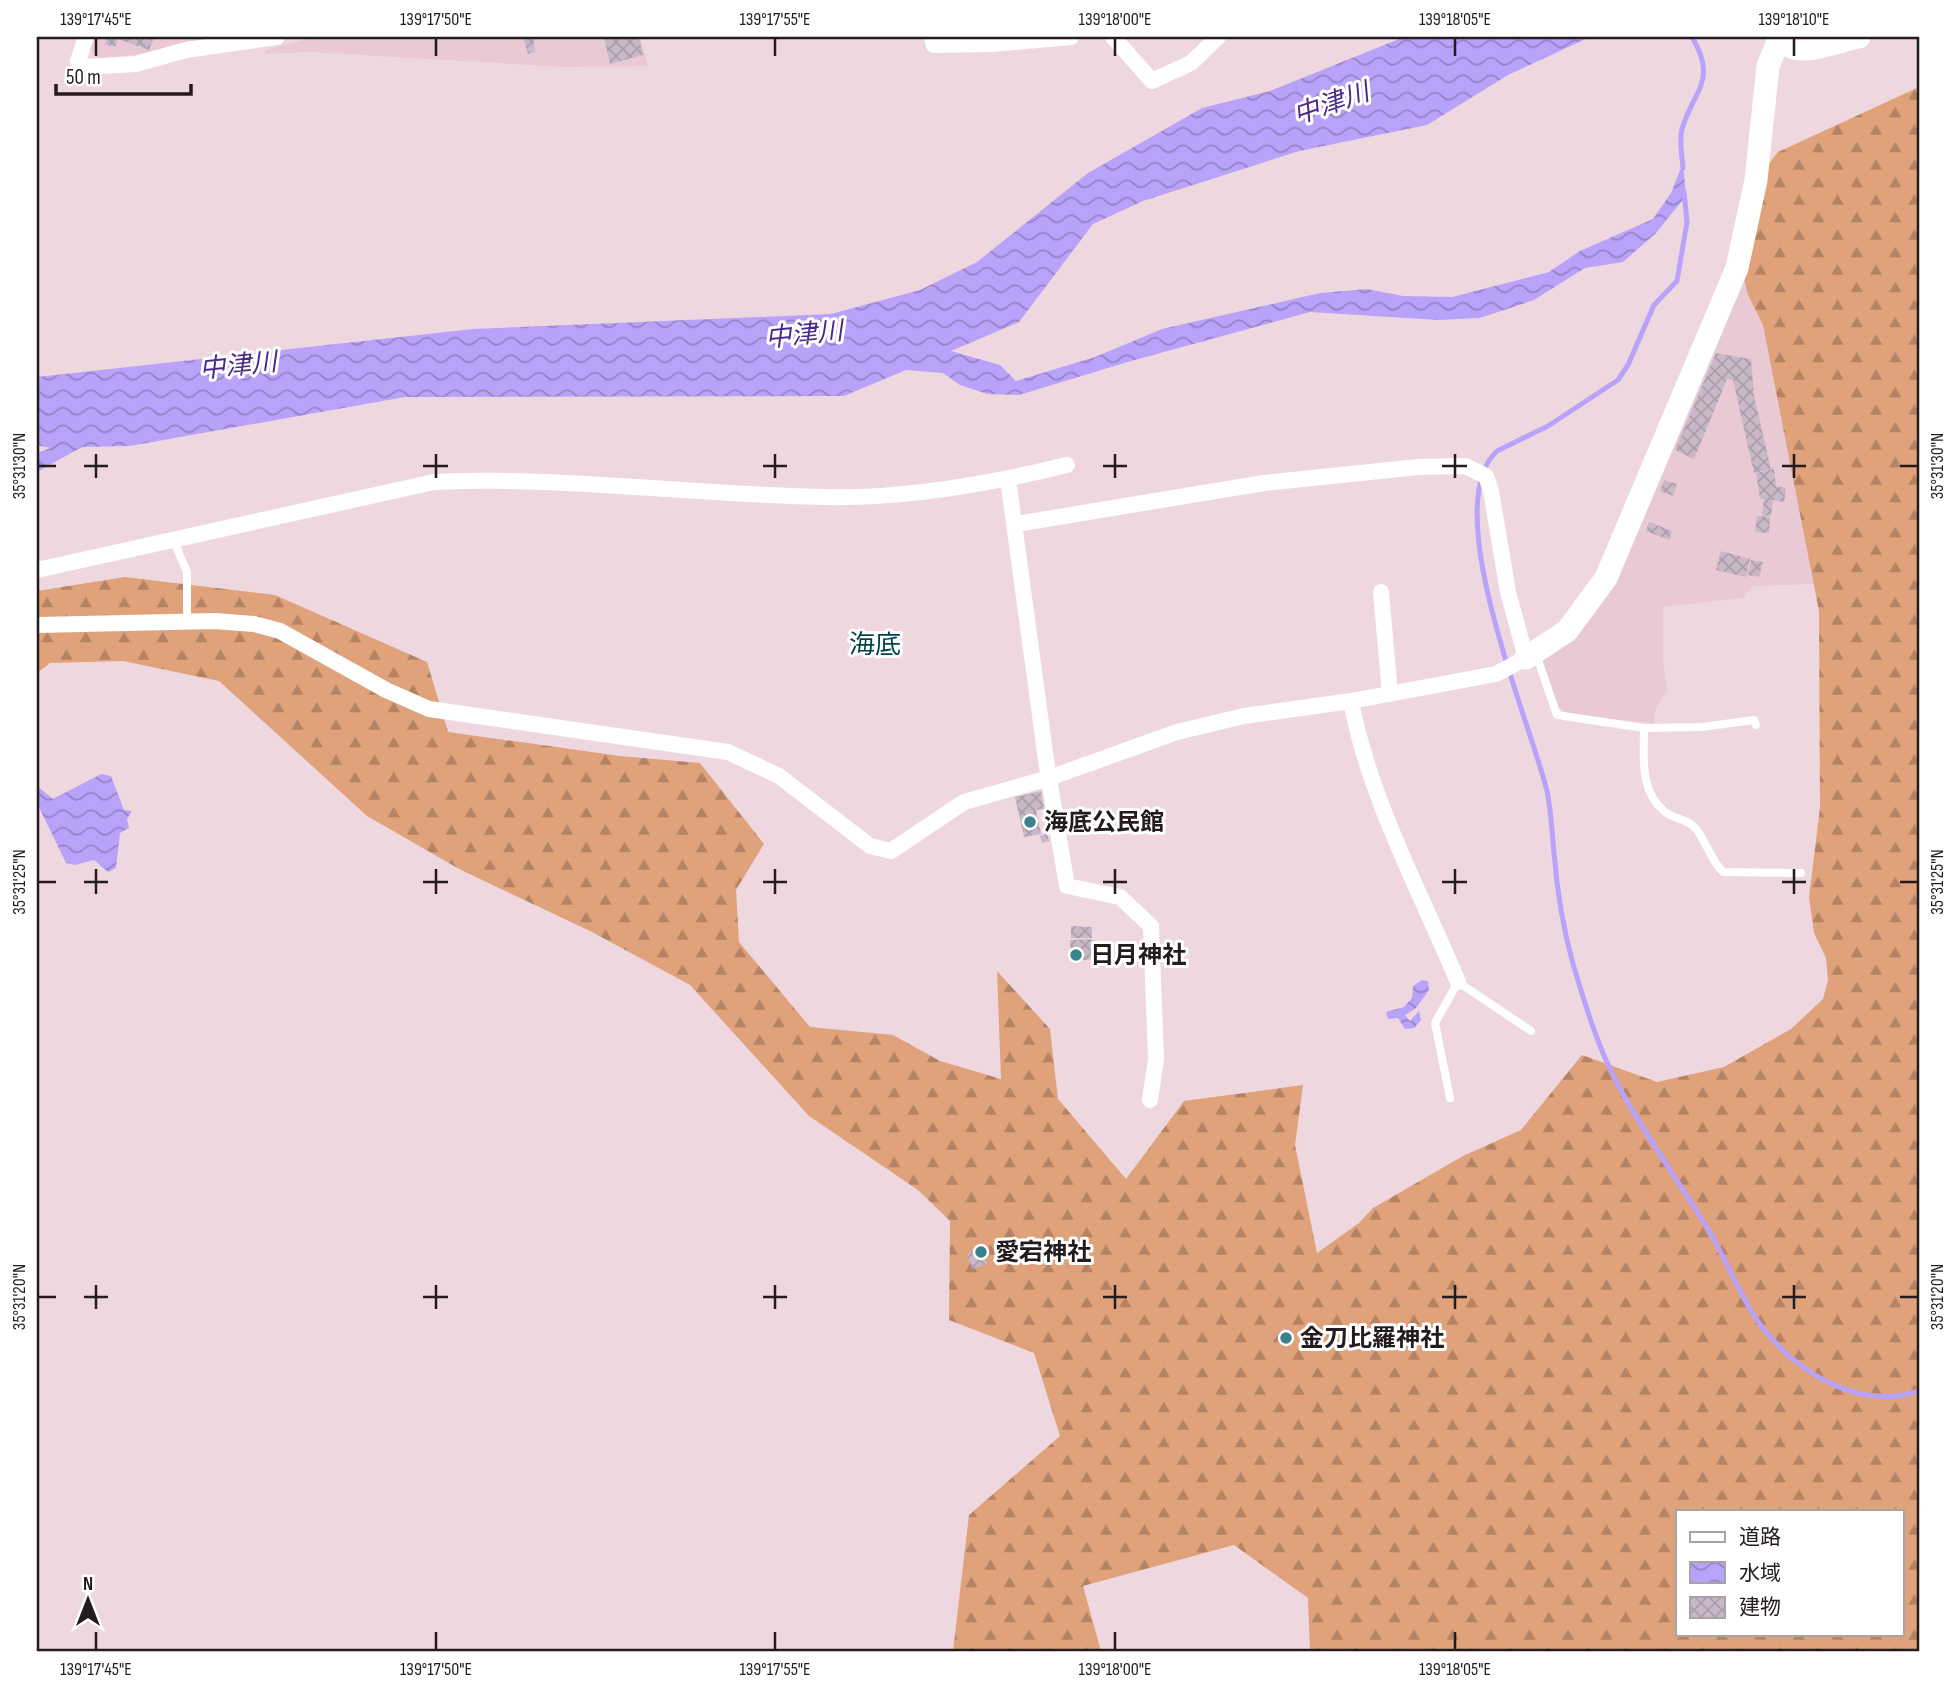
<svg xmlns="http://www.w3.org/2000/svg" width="1956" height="1688" viewBox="0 0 1956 1688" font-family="'Sofia Sans Condensed','Noto Sans JP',sans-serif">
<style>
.built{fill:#e9c9d4}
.forest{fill:url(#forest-firs);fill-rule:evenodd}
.water{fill:url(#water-waves)}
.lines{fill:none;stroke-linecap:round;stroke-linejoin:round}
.stream{stroke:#b9a2f9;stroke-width:5}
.building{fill:url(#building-cross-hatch)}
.lane{stroke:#fff;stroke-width:8}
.street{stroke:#fff;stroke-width:16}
.secondary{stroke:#fff;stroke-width:23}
.ticks{fill:none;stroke:#241b1e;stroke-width:2.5}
.poi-dot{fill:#3b828c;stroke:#fff;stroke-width:2.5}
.labels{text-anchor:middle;stroke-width:6;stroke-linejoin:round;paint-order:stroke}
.poi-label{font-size:24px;font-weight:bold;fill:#241b1e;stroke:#fff;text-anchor:start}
.water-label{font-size:26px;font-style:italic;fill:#4d278a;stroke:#fff}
.neighbourhood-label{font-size:26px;fill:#00434a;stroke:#fff}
.neatline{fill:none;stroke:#241b1e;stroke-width:2.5}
.ticks-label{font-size:18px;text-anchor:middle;fill:#241b1e}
</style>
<defs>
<pattern id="forest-firs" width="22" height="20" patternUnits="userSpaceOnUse" patternTransform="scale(1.75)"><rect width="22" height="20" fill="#dfa27b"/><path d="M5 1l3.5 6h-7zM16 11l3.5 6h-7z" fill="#b58364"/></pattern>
<pattern id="water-waves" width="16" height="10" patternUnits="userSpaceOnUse" patternTransform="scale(1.75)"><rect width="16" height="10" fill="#b9a2f9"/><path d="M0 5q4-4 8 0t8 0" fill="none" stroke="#9683c9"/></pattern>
<pattern id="building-cross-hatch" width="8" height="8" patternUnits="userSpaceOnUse" patternTransform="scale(1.75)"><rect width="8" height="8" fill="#c8b8c8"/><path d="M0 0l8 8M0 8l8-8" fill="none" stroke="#ac9eab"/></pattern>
</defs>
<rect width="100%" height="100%" fill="#efd7df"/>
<!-- built -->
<path class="built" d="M 95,37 L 223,37 L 134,55 L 99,58 L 90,50 Z
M 316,37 L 640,37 L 648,66 L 564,67 L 310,52 L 265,54 L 265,50 Z
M 1755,236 L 1839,583 L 1753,586 L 1743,598 L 1663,607 L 1663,663 L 1667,690 L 1655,711 L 1654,723 L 1567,715 L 1555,703 L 1541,660 L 1565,641 Z"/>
<!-- forest -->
<path class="forest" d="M 1919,87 L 1919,1651 L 1310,1651 L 1308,1598 L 1234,1545 L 1083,1586 L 1101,1651 L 953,1651 L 969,1515 L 1060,1436 L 1034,1353 L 949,1320 L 950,1221 L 918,1190 L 809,1116 L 690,985 L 592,932 L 461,870 L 367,816 L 219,681 L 123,661 L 50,663 L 37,673 L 37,591 L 125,577 L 275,595 L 427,662 L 448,732 L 620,756 L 700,763 L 764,844 L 736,890 L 739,942 L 810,1027 L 893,1035 L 940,1061 L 1001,1079 L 997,971 L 1050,1029 L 1058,1099 L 1126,1179 L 1184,1101 L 1303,1085 L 1295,1145 L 1317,1253 L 1359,1223 L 1373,1208 L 1463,1156 L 1521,1130 L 1582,1055 L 1657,1082 L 1724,1067 L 1791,1029 L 1823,999 L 1828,980 L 1826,958 L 1814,933 L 1809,897 L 1820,808 L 1819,611 L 1763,325 L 1748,295 L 1740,261 L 1764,170 L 1778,152 ZM 1678,1511 L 1902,1511 L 1902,1634 L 1678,1634 Z"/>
<!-- water -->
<path class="water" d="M 1404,37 L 1590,37 L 1508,75 L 1427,125 L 1299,151 L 1143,201 L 1093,224 L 1019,322 L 951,351 L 1000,365 L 1016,381 L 1095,357 L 1162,329 L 1320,293 L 1367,289 L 1403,296 L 1452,297 L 1549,272 L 1580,251 L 1653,219 L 1671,193 L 1683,163 L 1686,196 L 1656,233 L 1623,262 L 1585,268 L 1534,300 L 1480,318 L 1438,320 L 1310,312 L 1131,361 L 1019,395 L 987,394 L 960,385 L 943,373 L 906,370 L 844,396 L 405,397 L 130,446 L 82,447 L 37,472 L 37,453 L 50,448 L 37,445 L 37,377 L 473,329 L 831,314 L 920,290 L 977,262 L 1088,173 L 1202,108 L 1270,91 Z
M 101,774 L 111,776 L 124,810 L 132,811 L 127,819 L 129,828 L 120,833 L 116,868 L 108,872 L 94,860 L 75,865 L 66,863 L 37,803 L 37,786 L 53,799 Z
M 1422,980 L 1428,981 L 1429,990 L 1416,1008 L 1405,1015 L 1410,1021 L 1419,1011 L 1421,1020 L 1414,1028 L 1405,1029 L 1398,1018 L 1388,1019 L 1386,1012 L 1404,1007 L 1412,998 L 1413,986 Z"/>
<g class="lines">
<!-- stream -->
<path class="stream" d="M 1683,168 C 1682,156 1679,140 1682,129 C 1694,89 1718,81 1692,37
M 1684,192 L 1687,222 L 1677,281 L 1654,305 L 1628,365 L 1618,380 L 1548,426 L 1497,451 C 1437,506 1530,721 1547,791 C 1551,811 1552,832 1554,853 C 1557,890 1563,928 1573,964 C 1585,1004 1598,1048 1618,1085 C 1644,1133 1676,1178 1705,1224 C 1725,1255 1737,1292 1759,1323 C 1795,1372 1858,1411 1919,1391"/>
</g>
<!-- building -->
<path class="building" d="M 108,37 L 154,37 L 149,50 L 118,39 L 115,47 L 105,44 Z
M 523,37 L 533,37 L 535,52 L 528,54 Z
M 604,37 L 639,37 L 643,55 L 610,64 Z
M 1716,353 L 1751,359 L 1754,396 L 1771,469 L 1754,473 L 1733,380 L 1727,379 L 1694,459 L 1675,450 Z
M 1774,469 L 1776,486 L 1786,488 L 1784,502 L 1773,500 L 1771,516 L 1762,515 L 1764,499 L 1760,499 L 1756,473 Z
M 1664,480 L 1677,484 L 1673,496 L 1660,491 Z
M 1757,516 L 1770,517 L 1769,533 L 1755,532 Z
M 1649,522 L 1672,531 L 1669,540 L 1646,531 Z
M 1721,551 L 1750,559 L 1746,577 L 1716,570 Z
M 1751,560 L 1763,562 L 1759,577 L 1748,575 Z
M 1041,791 L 1044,809 L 1036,810 L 1041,834 L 1024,837 L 1015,797 Z
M 1047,834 L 1049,841 L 1042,843 L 1040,836 Z
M 1071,926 L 1092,927 L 1092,938 L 1071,938 Z
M 1089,939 L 1096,941 L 1096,959 L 1071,961 L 1070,940 Z
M 982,1249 L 987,1264 L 972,1269 L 967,1254 Z
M 1285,1328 L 1292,1335 L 1285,1343 L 1277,1335 Z"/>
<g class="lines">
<!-- lane -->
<path class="lane" d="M 173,539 L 187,572 L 187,621
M 1536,654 L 1557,715 L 1644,728 C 1644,756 1639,790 1664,811 C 1674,820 1688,818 1697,830 C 1707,844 1711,860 1723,872 L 1801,873
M 1644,728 L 1702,727 L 1754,720 L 1756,725
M 1450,1098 L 1435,1023 L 1458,982 L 1531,1031"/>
<!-- street -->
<path class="street" d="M 86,37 L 78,61 L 84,67 L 136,64 L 186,50 L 277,37
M 932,37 L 934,45 L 992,44 L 1071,37
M 1113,37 L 1152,81 L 1191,63 L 1218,37
M 1008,479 L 1047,767 L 1067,886 L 1120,897 L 1151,926 L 1156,1059 L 1150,1100
M 37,570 L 434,482 C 565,476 695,495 826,497 C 906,499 989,484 1067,465
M 1381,592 L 1390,694
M 37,625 L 215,621 L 254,624 L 280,631 L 386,690 L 429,709 L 728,752 L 779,776 L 870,846 L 891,851 L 964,802 L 1049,778 L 1177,732 L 1244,716 L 1351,701 L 1496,674 L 1526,658 L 1508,592 L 1491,491 L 1486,476 L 1465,466 L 1418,467 L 1264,483 L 1016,524
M 1351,701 C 1369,798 1420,891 1458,982"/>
<!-- secondary -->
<path class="secondary" d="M 1777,37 C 1798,62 1834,41 1859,37
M 1526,658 L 1567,631 L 1606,578 L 1737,268 L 1756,180 L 1768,66 L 1779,39"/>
</g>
<!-- ticks -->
<path class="ticks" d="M 96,38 L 96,56M 436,38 L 436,56M 775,38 L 775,56M 1115,38 L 1115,56M 1455,38 L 1455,56M 1794,38 L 1794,56M 96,454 L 96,478M 436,454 L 436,478M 775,454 L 775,478M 1115,454 L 1115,478M 1455,454 L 1455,478M 1794,454 L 1794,478M 38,466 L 56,466M 84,466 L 108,466M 423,466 L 448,466M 763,466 L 787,466M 1103,466 L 1127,466M 1442,466 L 1467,466M 1782,466 L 1806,466M 1900,466 L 1918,466M 96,869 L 96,894M 436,869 L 436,894M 775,869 L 775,894M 1115,869 L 1115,894M 1455,869 L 1455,894M 1794,869 L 1794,894M 38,882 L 56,882M 84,882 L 108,882M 423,882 L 448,882M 763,882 L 787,882M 1103,882 L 1127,882M 1442,882 L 1467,882M 1782,882 L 1806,882M 1900,882 L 1918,882M 96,1285 L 96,1309M 436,1285 L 436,1309M 775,1285 L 775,1309M 1115,1285 L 1115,1309M 1455,1285 L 1455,1309M 1794,1285 L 1794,1309M 38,1297 L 56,1297M 84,1297 L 108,1297M 423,1297 L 448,1297M 763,1297 L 787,1297M 1103,1297 L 1127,1297M 1442,1297 L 1467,1297M 1782,1297 L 1806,1297M 1900,1297 L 1918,1297M 96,1632 L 96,1650M 436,1632 L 436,1650M 775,1632 L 775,1650M 1115,1632 L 1115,1650M 1455,1632 L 1455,1650"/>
<!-- markers -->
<g class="poi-dot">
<circle cx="1030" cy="822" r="7"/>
<circle cx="1076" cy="955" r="7"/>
<circle cx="981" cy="1252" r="7"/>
<circle cx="1286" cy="1338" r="7"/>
</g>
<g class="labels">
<!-- poi labels -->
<g class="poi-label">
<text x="1044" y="830">海底公民館</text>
<text x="1090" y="963">日月神社</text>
<text x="995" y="1260">愛宕神社</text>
<text x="1300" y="1346">金刀比羅神社</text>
</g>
<!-- water labels -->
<g class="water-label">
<text transform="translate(1331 103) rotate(-19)" y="9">中津川</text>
<text transform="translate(804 334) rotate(-6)" y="9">中津川</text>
<text transform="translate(238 365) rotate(-6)" y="9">中津川</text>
</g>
<!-- neighbourhood labels -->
<g class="neighbourhood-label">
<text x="875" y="653">海底</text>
</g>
</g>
<!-- border -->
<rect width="1956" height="1688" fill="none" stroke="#ffffff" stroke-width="77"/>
<!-- legend -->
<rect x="1676" y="1510" width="228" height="126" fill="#ffffff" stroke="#a7a4a5" stroke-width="2"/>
<rect x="1690" y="1532" width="35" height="10" fill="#ffffff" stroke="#a7a4a5" stroke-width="2"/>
<text x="1739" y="1544" font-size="21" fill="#241b1e">道路</text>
<rect x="1690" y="1562" width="35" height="21" fill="url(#water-waves)" stroke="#a7a4a5" stroke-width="2"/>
<text x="1739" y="1580" font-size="21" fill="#241b1e">水域</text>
<rect x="1690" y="1597" width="35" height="21" fill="url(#building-cross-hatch)" stroke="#a7a4a5" stroke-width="2"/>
<text x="1739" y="1614" font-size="21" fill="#241b1e">建物</text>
<!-- north arrow -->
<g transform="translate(88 1600)" stroke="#ffffff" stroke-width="5" paint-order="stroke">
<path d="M0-5L12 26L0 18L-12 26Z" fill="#241b1e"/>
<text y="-10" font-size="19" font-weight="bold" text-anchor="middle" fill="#241b1e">N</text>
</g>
<!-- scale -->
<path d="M56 84v10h135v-10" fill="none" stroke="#241b1e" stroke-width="3.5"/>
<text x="66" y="84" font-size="21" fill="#241b1e" stroke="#ffffff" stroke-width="5" paint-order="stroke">50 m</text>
<rect x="38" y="38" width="1880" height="1612" class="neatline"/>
<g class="ticks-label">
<text x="96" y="25">139°17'45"E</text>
<text x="436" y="25">139°17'50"E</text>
<text x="775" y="25">139°17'55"E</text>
<text x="1115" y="25">139°18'00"E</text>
<text x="1455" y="25">139°18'05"E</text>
<text x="1794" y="25">139°18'10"E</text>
<text transform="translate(19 466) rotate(-90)" y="6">35°31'30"N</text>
<text transform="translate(1937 466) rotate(-90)" y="6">35°31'30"N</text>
<text transform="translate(19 882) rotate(-90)" y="6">35°31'25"N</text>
<text transform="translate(1937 882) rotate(-90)" y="6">35°31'25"N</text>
<text transform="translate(19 1297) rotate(-90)" y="6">35°31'20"N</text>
<text transform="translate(1937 1297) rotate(-90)" y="6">35°31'20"N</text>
<text x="96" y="1675">139°17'45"E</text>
<text x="436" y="1675">139°17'50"E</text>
<text x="775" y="1675">139°17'55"E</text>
<text x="1115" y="1675">139°18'00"E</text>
<text x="1455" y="1675">139°18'05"E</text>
</g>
</svg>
